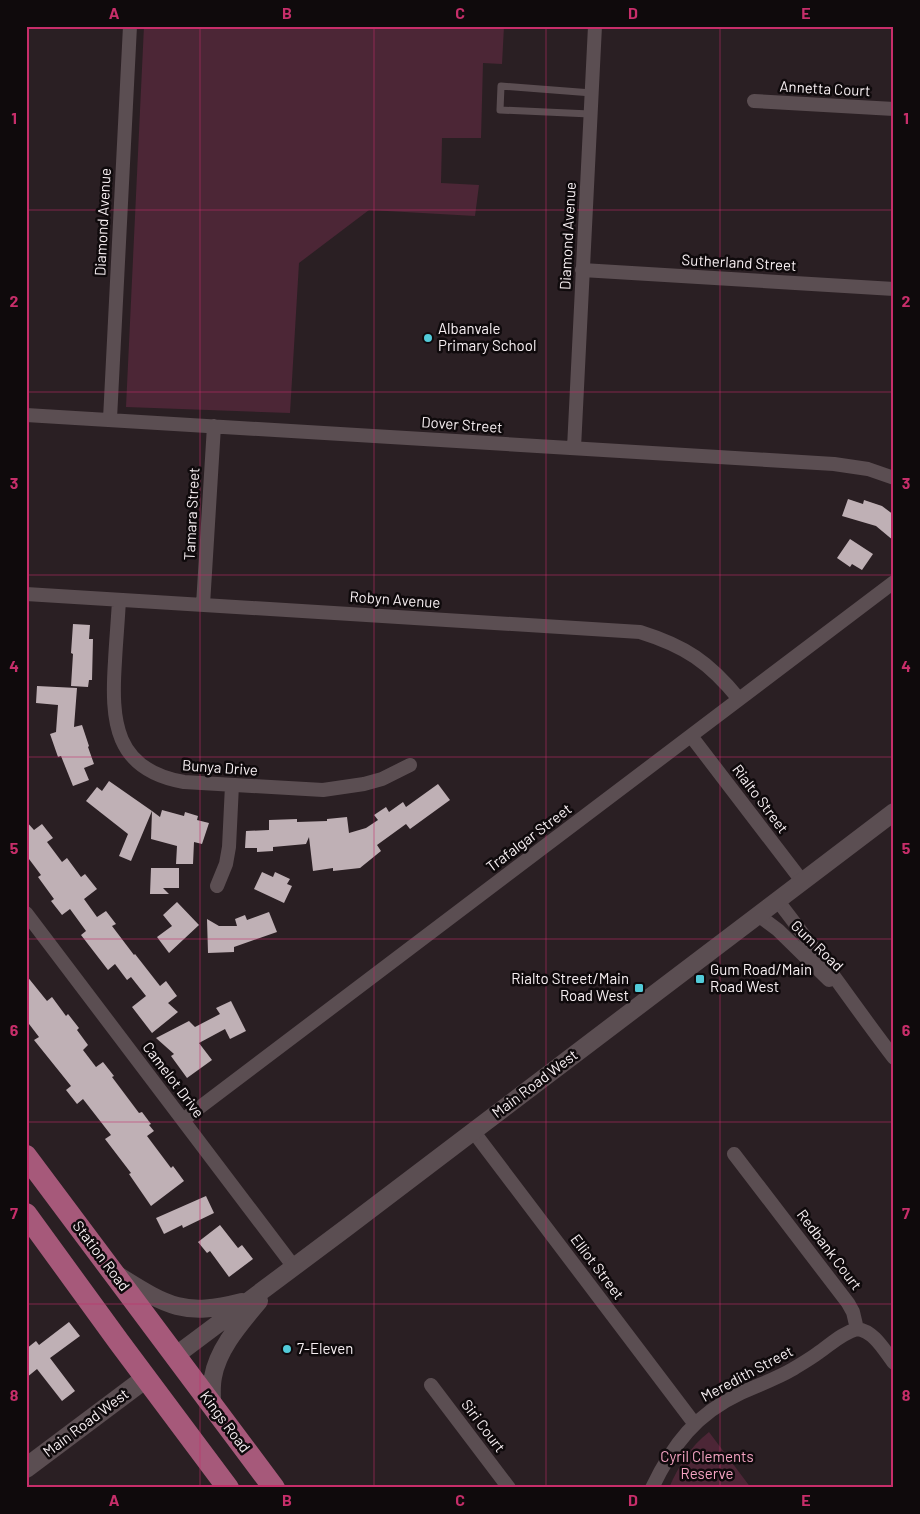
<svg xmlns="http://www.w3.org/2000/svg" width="920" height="1514" viewBox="0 0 920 1514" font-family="Barlow,sans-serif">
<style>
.green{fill:#4c2636}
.building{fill:#bfb0b5}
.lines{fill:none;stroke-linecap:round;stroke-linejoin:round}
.service{stroke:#5b4e52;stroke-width:7}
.minor{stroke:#5b4e52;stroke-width:14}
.tertiary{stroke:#5b4e52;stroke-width:18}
.secondary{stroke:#5b4e52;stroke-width:20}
.primary{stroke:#a6597a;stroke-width:22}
.grid{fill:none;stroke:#c72e6a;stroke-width:1;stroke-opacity:0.55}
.poi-dot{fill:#52cbd9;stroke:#0f0a0c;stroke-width:2}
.labels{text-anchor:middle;stroke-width:5;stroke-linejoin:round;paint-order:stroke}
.street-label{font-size:15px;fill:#f7eff2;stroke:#0f0a0c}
.poi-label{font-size:15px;fill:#f7eff2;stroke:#0f0a0c;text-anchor:start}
.park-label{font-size:15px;fill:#f4a3c2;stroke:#0f0a0c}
.neatline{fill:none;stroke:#c72e6a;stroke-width:2}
.grid-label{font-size:16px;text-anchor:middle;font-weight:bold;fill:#c72e6a}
</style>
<rect width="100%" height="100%" fill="#2a1f23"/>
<!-- green -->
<path class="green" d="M 144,26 L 504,26 L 502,64 L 483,63 L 481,138 L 442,138 L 441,183 L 479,185 L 475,216 L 369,210 L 299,263 L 290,413 L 126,407 Z
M 709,1432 L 751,1488 L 669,1488 C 679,1465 690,1447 709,1432 Z"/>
<!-- building -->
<path class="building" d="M 848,499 L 863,504 L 864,500 L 882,506 L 894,515 L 894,541 L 876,526 L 842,516 Z
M 850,539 L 873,554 L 862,570 L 852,564 L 850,567 L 837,558 Z
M 73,624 L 90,625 L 89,639 L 93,639 L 92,680 L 89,680 L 88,687 L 71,686 L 73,654 L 71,653 Z
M 37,686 L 77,688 L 74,727 L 82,725 L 89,746 L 88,747 L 94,764 L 84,768 L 89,780 L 73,786 L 61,756 L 58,757 L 50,734 L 56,732 L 58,705 L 36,703 Z
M 109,781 L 152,811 L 131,861 L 119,856 L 128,834 L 86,801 L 97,787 L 102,791 Z
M 438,784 L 450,800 L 410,829 L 406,824 L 377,845 L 381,851 L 360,868 L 333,871 L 333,868 L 313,871 L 309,837 L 306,844 L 273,847 L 273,851 L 257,852 L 257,848 L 245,848 L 246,831 L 269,830 L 269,820 L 297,819 L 297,822 L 327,821 L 327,819 L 347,817 L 349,833 L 366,828 L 378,820 L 374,815 L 386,807 L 389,812 L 403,802 L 406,807 Z
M 162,810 L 184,816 L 185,812 L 198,816 L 197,820 L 209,823 L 202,844 L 194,842 L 193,864 L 176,864 L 177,846 L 151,839 L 152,811 L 160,817 Z
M 26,821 L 34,830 L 42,824 L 53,838 L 47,842 L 62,862 L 67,858 L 81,877 L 85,874 L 97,889 L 84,899 L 97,917 L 106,911 L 116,924 L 112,926 L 134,955 L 135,954 L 160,986 L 166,981 L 177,996 L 168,1003 L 178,1012 L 152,1033 L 132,1007 L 146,996 L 131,977 L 127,980 L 115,964 L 108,970 L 81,935 L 86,931 L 70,909 L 62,915 L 51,901 L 54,899 L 38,877 L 41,875 L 26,855 Z
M 151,868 L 179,868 L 179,888 L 163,888 L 169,894 L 150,894 Z
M 262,872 L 273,877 L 275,872 L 290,879 L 287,884 L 292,886 L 284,903 L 254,889 Z
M 177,902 L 199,925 L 169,953 L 157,937 L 172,926 L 163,915 Z
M 269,912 L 277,932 L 234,947 L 234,952 L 208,953 L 207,919 L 219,926 L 237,926 L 235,919 L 245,915 L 247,920 Z
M 26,975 L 47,1001 L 52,997 L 66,1016 L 68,1014 L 79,1028 L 77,1030 L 88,1045 L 83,1050 L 96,1067 L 103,1062 L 114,1076 L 112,1077 L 139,1113 L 142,1112 L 151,1124 L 149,1125 L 154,1131 L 147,1136 L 171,1168 L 173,1166 L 184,1181 L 151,1206 L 129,1174 L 131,1173 L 105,1139 L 111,1135 L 83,1099 L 77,1104 L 66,1090 L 71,1086 L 34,1040 L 39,1037 L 26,1020 Z
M 231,1001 L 246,1031 L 230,1039 L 225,1029 L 199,1043 L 212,1060 L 187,1078 L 171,1056 L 174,1054 L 156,1038 L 189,1021 L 195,1027 L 220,1014 L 216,1008 Z
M 206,1196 L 214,1213 L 183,1228 L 182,1225 L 164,1234 L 156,1218 Z
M 220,1225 L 238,1248 L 242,1245 L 253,1259 L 229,1277 L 210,1251 L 207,1253 L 198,1242 Z
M 69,1322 L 80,1336 L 50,1358 L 75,1391 L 62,1401 L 37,1369 L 26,1378 L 26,1349 L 36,1341 L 39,1345 Z"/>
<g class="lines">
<!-- service -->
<path class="service" d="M 590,114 L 500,110 L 501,86 L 592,93"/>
<!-- minor -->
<path class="minor" d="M 754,101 L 894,109
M 582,270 L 894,289
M 26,415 L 834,464 L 868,469 L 894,478
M 110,419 L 130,26
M 574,448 L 595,26
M 26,594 L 640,632 C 685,646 709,662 739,699
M 119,600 C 118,620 116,641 115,661 C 111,721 114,770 184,782 L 323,790 L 364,784 L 382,779 L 410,765
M 203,605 L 214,426
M 691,736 L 802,881
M 217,886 L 226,864 L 229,847 L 232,785
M 777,900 C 818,952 854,1006 894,1058
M 26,913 L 294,1267
M 758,915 L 778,930 L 829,980
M 183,1120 L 894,582
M 473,1131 L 694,1423
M 734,1154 L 848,1303 L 853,1312 L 857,1329 C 874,1331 884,1350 894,1363
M 431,1385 L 509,1488
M 652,1488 C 673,1444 696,1414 741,1393 C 758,1385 776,1379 793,1369 C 801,1364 810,1359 818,1353 C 831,1344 842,1333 857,1329"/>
<!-- tertiary -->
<path class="tertiary" d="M 119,1276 C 167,1306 184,1317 242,1302
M 175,1356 L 346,1228 L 894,812
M 212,1404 C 212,1395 211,1386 213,1377 C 218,1348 241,1323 259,1301"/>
<!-- secondary -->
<path class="secondary" d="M 26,1468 L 146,1378"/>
<!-- primary -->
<path class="primary" d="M 26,1156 L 274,1488
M 26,1214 L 119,1342 L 228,1488"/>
</g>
<!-- grid -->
<path class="grid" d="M 200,26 L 200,1488M 374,26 L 374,1488M 546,26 L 546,1488M 720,26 L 720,1488M 26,210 L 894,210M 26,392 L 894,392M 26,575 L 894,575M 26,757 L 894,757M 26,939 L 894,939M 26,1122 L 894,1122M 26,1304 L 894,1304"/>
<!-- markers -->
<g class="poi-dot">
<circle cx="428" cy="338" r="5"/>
<rect x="695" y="974" width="10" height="10" rx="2.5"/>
<rect x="634" y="983" width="10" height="10" rx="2.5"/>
<circle cx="287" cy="1349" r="5"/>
</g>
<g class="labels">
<!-- street labels -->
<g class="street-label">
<text transform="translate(825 89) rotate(3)" y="5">Annetta Court</text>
<text transform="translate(103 222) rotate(-87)" y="5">Diamond Avenue</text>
<text transform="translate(568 236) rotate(-87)" y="5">Diamond Avenue</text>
<text transform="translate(739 263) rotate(3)" y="5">Sutherland Street</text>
<text transform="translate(462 425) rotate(4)" y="5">Dover Street</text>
<text transform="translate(192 514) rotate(-87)" y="5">Tamara Street</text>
<text transform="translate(395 600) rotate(4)" y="5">Robyn Avenue</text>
<text transform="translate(220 768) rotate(4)" y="5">Bunya Drive</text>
<text transform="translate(760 799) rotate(53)" y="5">Rialto Street</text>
<text transform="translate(529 838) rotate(-37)" y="5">Trafalgar Street</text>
<text transform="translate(817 946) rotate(44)" y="5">Gum Road</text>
<text transform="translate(173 1080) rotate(53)" y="5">Camelot Drive</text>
<text transform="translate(535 1084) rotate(-37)" y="5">Main Road West</text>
<text transform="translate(829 1250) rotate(53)" y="5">Redbank Court</text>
<text transform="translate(101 1256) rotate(53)" y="5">Station Road</text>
<text transform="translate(597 1267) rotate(53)" y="5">Elliot Street</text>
<text transform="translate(747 1374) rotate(-28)" y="5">Meredith Street</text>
<text transform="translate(225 1422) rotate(53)" y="5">Kings Road</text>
<text transform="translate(86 1423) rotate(-37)" y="5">Main Road West</text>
<text transform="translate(483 1426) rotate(53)" y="5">Siri Court</text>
</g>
<!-- poi labels -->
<g class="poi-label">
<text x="438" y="334">Albanvale<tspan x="438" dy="17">Primary School</tspan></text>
<text x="710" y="975">Gum Road/Main<tspan x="710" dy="17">Road West</tspan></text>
<text x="629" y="984" text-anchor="end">Rialto Street/Main<tspan x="629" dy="17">Road West</tspan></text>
<text x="297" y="1354">7-Eleven</text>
</g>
<!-- park labels -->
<g class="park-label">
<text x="707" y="1462">Cyril Clements<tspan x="707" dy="17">Reserve</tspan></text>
</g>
</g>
<!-- border -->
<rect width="920" height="1514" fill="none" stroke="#0f0a0c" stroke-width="55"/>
<rect x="28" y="28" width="864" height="1458" class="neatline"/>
<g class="grid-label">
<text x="114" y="19">A</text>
<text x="287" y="19">B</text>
<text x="460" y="19">C</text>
<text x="633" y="19">D</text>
<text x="806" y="19">E</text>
<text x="14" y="124">1</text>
<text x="906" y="124">1</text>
<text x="14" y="307">2</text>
<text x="906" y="307">2</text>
<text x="14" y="489">3</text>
<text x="906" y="489">3</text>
<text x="14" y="672">4</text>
<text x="906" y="672">4</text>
<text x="14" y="854">5</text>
<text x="906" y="854">5</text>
<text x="14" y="1036">6</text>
<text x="906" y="1036">6</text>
<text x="14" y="1219">7</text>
<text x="906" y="1219">7</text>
<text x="14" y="1401">8</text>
<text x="906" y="1401">8</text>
<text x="114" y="1506">A</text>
<text x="287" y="1506">B</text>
<text x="460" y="1506">C</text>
<text x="633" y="1506">D</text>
<text x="806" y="1506">E</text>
</g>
</svg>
